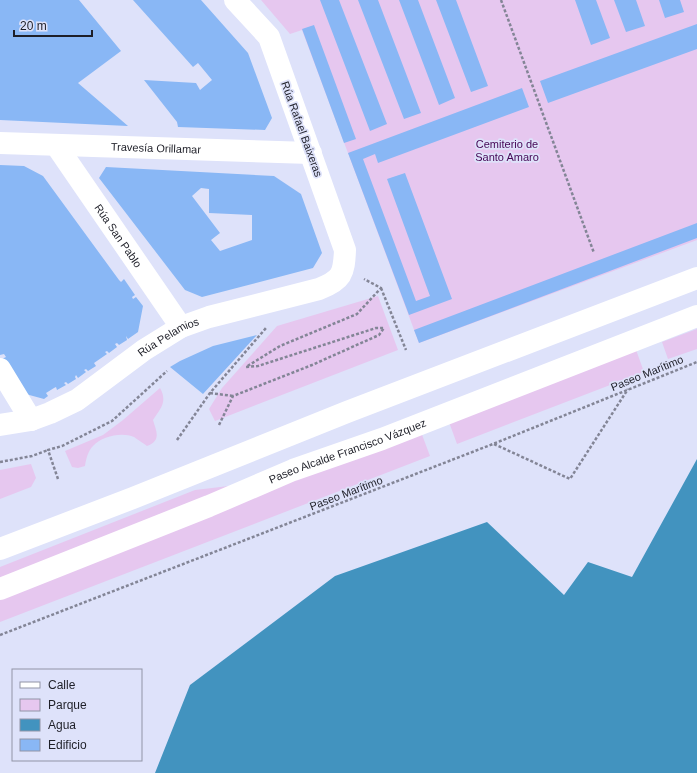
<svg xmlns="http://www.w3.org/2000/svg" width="697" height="773" viewBox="0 0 697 773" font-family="Arial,sans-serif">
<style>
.green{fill:#e6c7ef}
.water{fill:#4293bf}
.building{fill:#89b7f5;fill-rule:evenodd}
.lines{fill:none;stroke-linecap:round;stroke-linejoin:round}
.path{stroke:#838596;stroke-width:2.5;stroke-dasharray:3 2;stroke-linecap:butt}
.minor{stroke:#fff;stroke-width:22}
.secondary{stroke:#fff;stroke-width:22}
.labels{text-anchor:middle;stroke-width:3.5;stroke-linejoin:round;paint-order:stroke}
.street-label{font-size:11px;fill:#1e1f28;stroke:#dee2fa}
.park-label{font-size:11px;fill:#450655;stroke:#dee2fa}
</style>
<rect width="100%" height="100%" fill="#dee2fa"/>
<!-- green -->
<path class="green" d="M 261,0 L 697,0 L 697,240 L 419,343 L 302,30 L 290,34 Z
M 378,296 L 398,350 L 215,421 L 209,409 L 222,388 L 277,326 Z
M 697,329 L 697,349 L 668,359 L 662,342 Z
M 635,347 L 644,372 L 457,444 L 449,422 Z
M 160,388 C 168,402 160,409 153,420 C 156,431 162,440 147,446 C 143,443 138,440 134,437 C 122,432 102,436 93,446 C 88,451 86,459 85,466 L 78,468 L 72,467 L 65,451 L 103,435 L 123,420 Z
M 421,432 L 430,456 L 0,622 L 0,567 L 195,490 L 279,480 Z
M 31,464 L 36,478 L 31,487 L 0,499 L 0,470 Z"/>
<!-- water -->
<path class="water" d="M 697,459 L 697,773 L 155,773 L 190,685 L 335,576 L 487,522 L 564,595 L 588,562 L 632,577 Z"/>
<!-- building -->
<path class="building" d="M 0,0 L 79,0 L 121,51 L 78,83 L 128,126 L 0,120 Z
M 133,0 L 201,0 L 248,53 L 272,118 L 265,130 L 178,127 L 177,122 L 144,80 L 196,83 L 200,90 L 212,80 L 198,63 L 193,67 Z
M 320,0 L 339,0 L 387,124 L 370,131 Z
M 358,0 L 378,0 L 421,113 L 404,119 Z
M 399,0 L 418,0 L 455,98 L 439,105 Z
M 436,0 L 456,0 L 488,86 L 471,92 Z
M 575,0 L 596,0 L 610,38 L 591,45 Z
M 614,0 L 636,0 L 645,26 L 626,32 Z
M 659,0 L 680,0 L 684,12 L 665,18 Z
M 697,24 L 697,49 L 548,103 L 540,81 Z
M 314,25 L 356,139 L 344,143 L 302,29 Z
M 522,88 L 529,107 L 378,163 L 375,154 L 363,159 L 416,301 L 430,296 L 387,179 L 405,173 L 452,299 L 409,315 L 348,153 Z
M 0,165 L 24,166 L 43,176 L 119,280 L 121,282 L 124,279 L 135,295 L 132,297 L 133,299 L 136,297 L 143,306 L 138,332 L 128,339 L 126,336 L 127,340 L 119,345 L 117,343 L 115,344 L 117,347 L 109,353 L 107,351 L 105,352 L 107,354 L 94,363 L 96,366 L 88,371 L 86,369 L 84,370 L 86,372 L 78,378 L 76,375 L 75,377 L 76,379 L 68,384 L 66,382 L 64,383 L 66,385 L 57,390 L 56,387 L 54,388 L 46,393 L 48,396 L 44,399 L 22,393 L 2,359 L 6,357 L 4,354 L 0,355 Z
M 106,167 L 274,176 L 301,194 L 322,253 L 313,268 L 202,297 L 185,290 L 99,178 ZM 201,188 L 209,189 L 209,213 L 252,215 L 252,240 L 220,251 L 211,240 L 220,233 L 192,196 Z
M 697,223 L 697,238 L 419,343 L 414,330 Z
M 257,335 L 203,394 L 170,367 L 180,361 L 213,346 Z"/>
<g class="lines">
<!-- path -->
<path class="path" d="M 501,0 L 594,253
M 381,288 L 406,350
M 210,393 L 233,396
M 219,425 L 233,396 L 312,365 L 379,335 L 384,328 L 376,328 L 258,366 L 246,367 L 280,346 L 357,314 L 381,288 L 364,279
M 177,440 L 210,393 L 266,328
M 494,444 L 570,479 L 628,389
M 0,462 L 32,456 L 48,450
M 58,479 L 48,450 L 62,446 L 112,421 L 167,371
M 0,635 L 493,444 L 697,362"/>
<!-- minor -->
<g class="minor">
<path id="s1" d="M 0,143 L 311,153"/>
<path id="s2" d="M 56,145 L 181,327"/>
<path d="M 0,369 L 31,420"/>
<path id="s3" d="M 0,425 L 31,420 L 50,413 L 77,400 L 144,350 L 181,327 L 209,317 L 319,289 C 342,280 344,274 345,250 L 269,37 L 235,0"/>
</g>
<!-- secondary -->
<g class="secondary">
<path d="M 0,549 L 133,498 L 347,412 L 697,278"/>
<path id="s4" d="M 0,589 L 209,506 L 293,470 L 382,439 L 697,316"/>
</g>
</g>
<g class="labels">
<!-- street labels -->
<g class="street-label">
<text transform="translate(302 129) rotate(70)" y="4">Rúa Rafael Baixeras</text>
<text dy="4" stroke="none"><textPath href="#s1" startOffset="156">Travesía Orillamar</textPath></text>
<text dy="4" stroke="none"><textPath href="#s2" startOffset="110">Rúa San Pablo</textPath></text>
<text dy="4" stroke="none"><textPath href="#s3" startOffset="193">Rúa Pelamios</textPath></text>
<text transform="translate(647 373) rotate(-22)" y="4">Paseo Marítimo</text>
<text dy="4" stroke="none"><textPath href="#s4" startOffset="374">Paseo Alcalde Francisco Vázquez</textPath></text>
<text transform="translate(346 493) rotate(-21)" y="4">Paseo Marítimo</text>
</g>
<!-- park labels -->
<g class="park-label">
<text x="507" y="148">Cemiterio de<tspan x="507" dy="13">Santo Amaro</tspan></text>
</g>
</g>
<!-- legend -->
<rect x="12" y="669" width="130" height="92" fill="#dee2fa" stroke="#9194a6"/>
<rect x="20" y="682" width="20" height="6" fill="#ffffff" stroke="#9194a6"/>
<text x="48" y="689" font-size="12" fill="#1e1f28">Calle</text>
<rect x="20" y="699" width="20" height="12" fill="#e6c7ef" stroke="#9194a6"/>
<text x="48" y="709" font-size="12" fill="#1e1f28">Parque</text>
<rect x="20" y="719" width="20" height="12" fill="#4293bf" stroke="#9194a6"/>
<text x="48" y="729" font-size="12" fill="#1e1f28">Agua</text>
<rect x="20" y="739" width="20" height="12" fill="#89b7f5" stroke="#9194a6"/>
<text x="48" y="749" font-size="12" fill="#1e1f28">Edificio</text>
<!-- scale -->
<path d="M14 30v6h78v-6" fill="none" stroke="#1e1f28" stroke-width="2"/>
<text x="20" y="30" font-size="12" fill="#1e1f28" stroke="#dee2fa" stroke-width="3" paint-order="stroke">20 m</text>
</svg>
